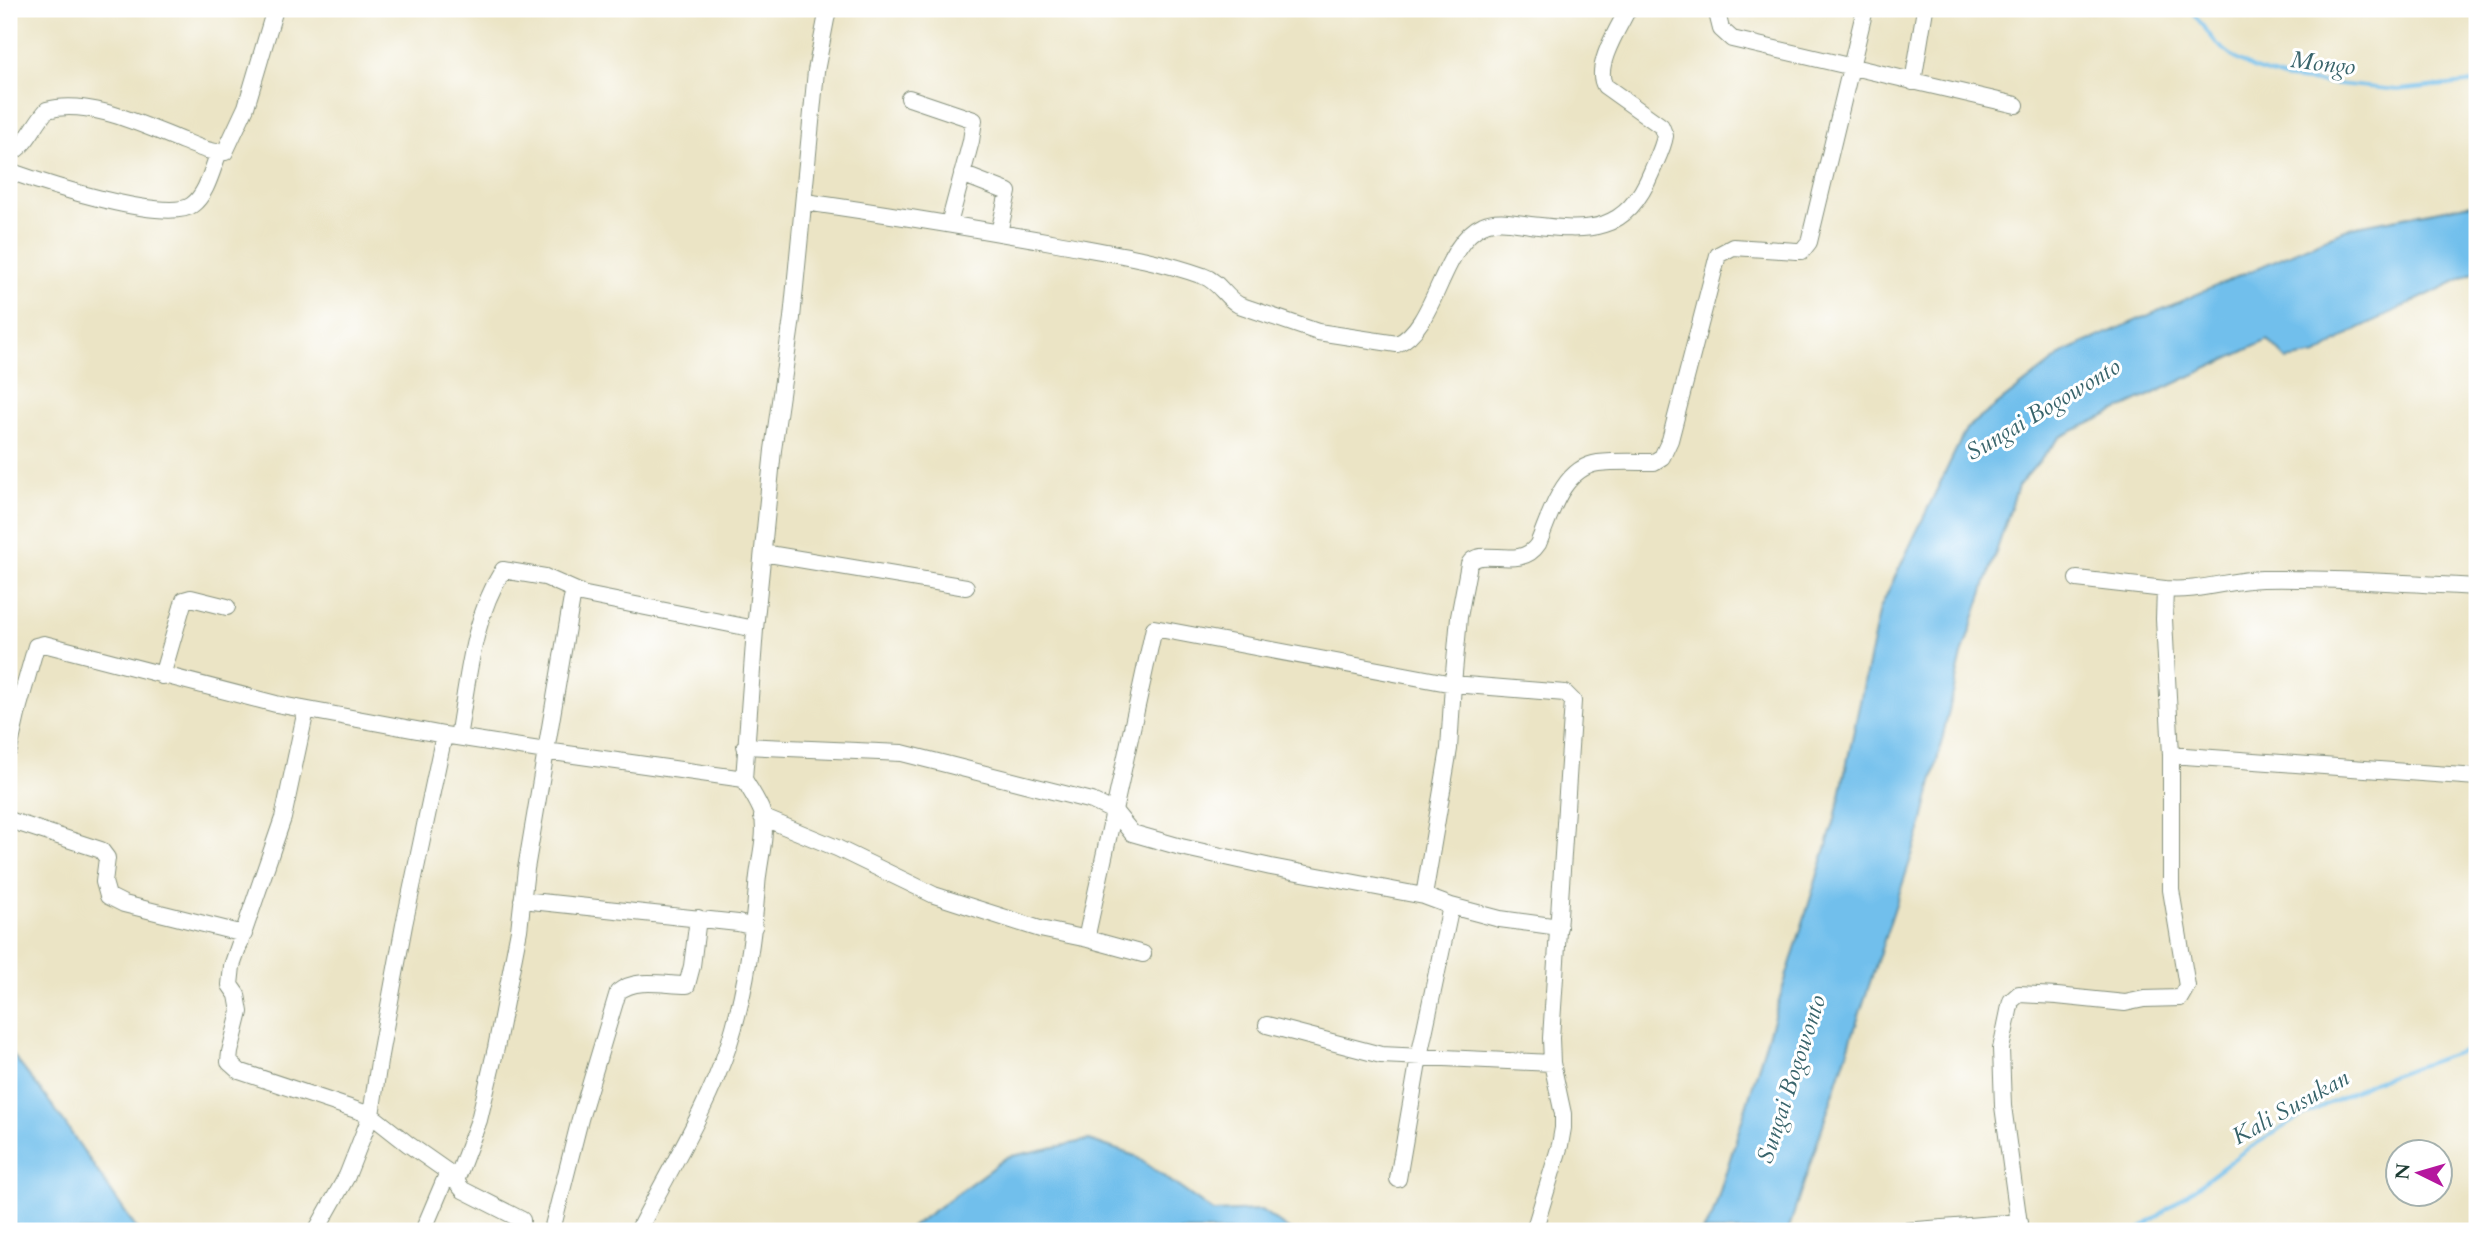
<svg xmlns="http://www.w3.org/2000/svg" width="2486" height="1240" viewBox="0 0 2486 1240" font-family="Cardo,serif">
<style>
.water{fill:#71bfec;stroke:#487e90;stroke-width:2}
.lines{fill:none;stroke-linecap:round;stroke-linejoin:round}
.stream{stroke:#71bfec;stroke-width:3.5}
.minor-casing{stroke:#85907c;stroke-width:18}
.minor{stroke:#fff;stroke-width:16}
.labels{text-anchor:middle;stroke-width:6;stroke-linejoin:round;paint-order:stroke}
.water-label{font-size:24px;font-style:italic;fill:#38646b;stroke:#fff}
</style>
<rect width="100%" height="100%" fill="#fff"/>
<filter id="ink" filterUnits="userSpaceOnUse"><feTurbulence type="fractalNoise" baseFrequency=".0143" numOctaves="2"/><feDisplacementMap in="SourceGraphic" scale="14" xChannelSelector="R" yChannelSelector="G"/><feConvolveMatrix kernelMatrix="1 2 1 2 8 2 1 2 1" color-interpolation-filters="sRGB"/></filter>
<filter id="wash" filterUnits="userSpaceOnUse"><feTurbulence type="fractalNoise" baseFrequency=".00686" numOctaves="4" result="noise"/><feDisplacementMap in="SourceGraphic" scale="28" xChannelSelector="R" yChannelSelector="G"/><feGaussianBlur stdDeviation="1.57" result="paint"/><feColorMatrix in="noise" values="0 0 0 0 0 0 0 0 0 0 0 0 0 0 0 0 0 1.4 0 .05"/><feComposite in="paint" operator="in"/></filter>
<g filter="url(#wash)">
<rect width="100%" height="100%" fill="#ebe4c5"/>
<!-- water -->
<path class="water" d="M 2477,203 L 2477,271 L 2359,328 L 2317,355 L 2287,360 L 2268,340 L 2060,437 L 2018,486 L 1962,655 L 1922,825 L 1788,1231 L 1703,1231 L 1712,1217 L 1835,819 L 1880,608 L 1966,429 L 2068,350 L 2352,227 Z
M 9,1050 L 55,1109 L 138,1231 L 20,1231 L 9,1214 Z
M 1089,1140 L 1135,1156 L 1214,1212 L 1261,1210 L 1291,1231 L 906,1231 L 1007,1157 Z"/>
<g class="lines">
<!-- stream -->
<path class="stream" d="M 2190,9 L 2216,43 L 2236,59 L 2252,68 L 2286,79 L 2398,90 L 2477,82
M 9,1220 L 16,1231
M 2138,1231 L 2243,1152 L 2295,1120 L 2373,1082 L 2477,1046"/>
</g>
</g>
<g filter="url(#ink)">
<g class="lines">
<defs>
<path id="minor" d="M 1716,9 L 1721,29 L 1732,39 L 2016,105
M 1913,82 L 1925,9
M 909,98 L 974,120 L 971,141 L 949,224
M 9,154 C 27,146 34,124 47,110 C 88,98 145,126 183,141 C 196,146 212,154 225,152 L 246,107 L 275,9
M 9,171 C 40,182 166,224 192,205 C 207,194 212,169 219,152
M 962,174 L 1008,192 L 999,233
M 805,202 C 889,214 973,228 1057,243 C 1105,252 1156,259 1203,276 C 1219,281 1225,298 1239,305 L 1318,332 L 1397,344 C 1436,328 1442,243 1483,225 C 1497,218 1515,223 1530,225 C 1590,232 1626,234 1652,171 C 1657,159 1663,148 1665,136 L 1661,126 L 1605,86 C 1593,67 1619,27 1628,9
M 763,553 L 966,587
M 2077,579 L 2165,589
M 162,676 L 184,600 L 191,598 L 227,607
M 9,709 L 19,706 L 36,646 L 44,644 L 276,704 L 444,735
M 306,710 L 283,818 L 232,966 L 230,985 L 237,995 L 240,1012 L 230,1052 L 229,1062 L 239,1071 L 371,1115 L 408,1144 L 448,1172 L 463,1190 L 522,1220 L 518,1231
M 458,737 C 468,681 472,619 503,570 L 545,577 L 579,592
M 745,746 L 902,753 L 1092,801 L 1115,812 L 1132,833 L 1181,847 L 1271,867 L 1424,896 L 1451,906 L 1500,919 L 1559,927
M 9,750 L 19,706
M 2171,755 L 2477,777
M 762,817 L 837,848 L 934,895 L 1040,929 L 1088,939
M 9,820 L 101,850 L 107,858 L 104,882 L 108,896 L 124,904 L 244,934
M 522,900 L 738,923 L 754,927
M 1143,954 L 1088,939 L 1088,930 L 1154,628 L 1453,684 L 1449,749 L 1424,896
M 1267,1025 L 1381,1055 L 1552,1063
M 1398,1179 L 1419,1057 L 1451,906
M 456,1181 L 479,1120 L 496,1048 L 519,930 L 526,869 L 546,751 L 744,779 L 755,629
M 552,1230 L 580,1119 L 618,992 C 637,977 664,985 687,985 L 692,966 L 698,918
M 316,1231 L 347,1176 L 371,1115 L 380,1055 L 404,925 L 444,735 L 546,751 L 572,598 L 576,593 L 755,629 L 773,450 L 792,318 L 816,71 L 828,9
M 423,1231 L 448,1172
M 638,1231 C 669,1170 707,1110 729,1044 C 745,994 753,939 757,887 C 758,862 768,836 762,812 C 758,801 750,790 744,779
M 1534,1231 L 1560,1145 L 1563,1128 L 1563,1114 L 1552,1063 L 1551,1038 L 1573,701 L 1565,693 L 1453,684 L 1459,617 L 1469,564 C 1481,545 1520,572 1538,544 C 1550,516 1562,468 1598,463 C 1616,461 1636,462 1654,462 L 1662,457 L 1670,440 L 1718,255 L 1733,247 L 1797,251 L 1802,251 L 1809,242 L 1865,9
M 1904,1231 L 2020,1222
M 2020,1231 L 2003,1106 L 2001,1049 L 2011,1001 L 2019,994 L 2057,996 L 2125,1003 L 2144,999 L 2180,998 L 2187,986 L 2171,890 L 2171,755 L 2164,619 L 2165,589 C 2198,592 2229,580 2262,579 C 2334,578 2405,583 2477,587"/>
</defs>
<!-- minor casing -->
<use href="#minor" class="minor-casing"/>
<!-- minor -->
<use href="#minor" class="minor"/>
</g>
</g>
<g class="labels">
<!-- water labels -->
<g class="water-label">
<text transform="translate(2323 63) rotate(7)" y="8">Mongo</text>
<text transform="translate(2043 409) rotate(-31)" y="8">Sungai Bogowonto</text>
<text transform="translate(1791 1079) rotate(-72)" y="8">Sungai Bogowonto</text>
<text transform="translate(2290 1107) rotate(-29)" y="8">Kali Susukan</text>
</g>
</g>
<!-- margin -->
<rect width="2486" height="1240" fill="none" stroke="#fff" stroke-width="35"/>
<!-- north arrow -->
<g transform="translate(2419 1173) rotate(275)"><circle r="33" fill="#ffffff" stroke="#a5b1ae" stroke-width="2"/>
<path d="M0-5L12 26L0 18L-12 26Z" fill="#b5179e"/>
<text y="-10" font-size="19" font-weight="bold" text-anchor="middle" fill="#1f3d34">N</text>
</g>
</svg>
